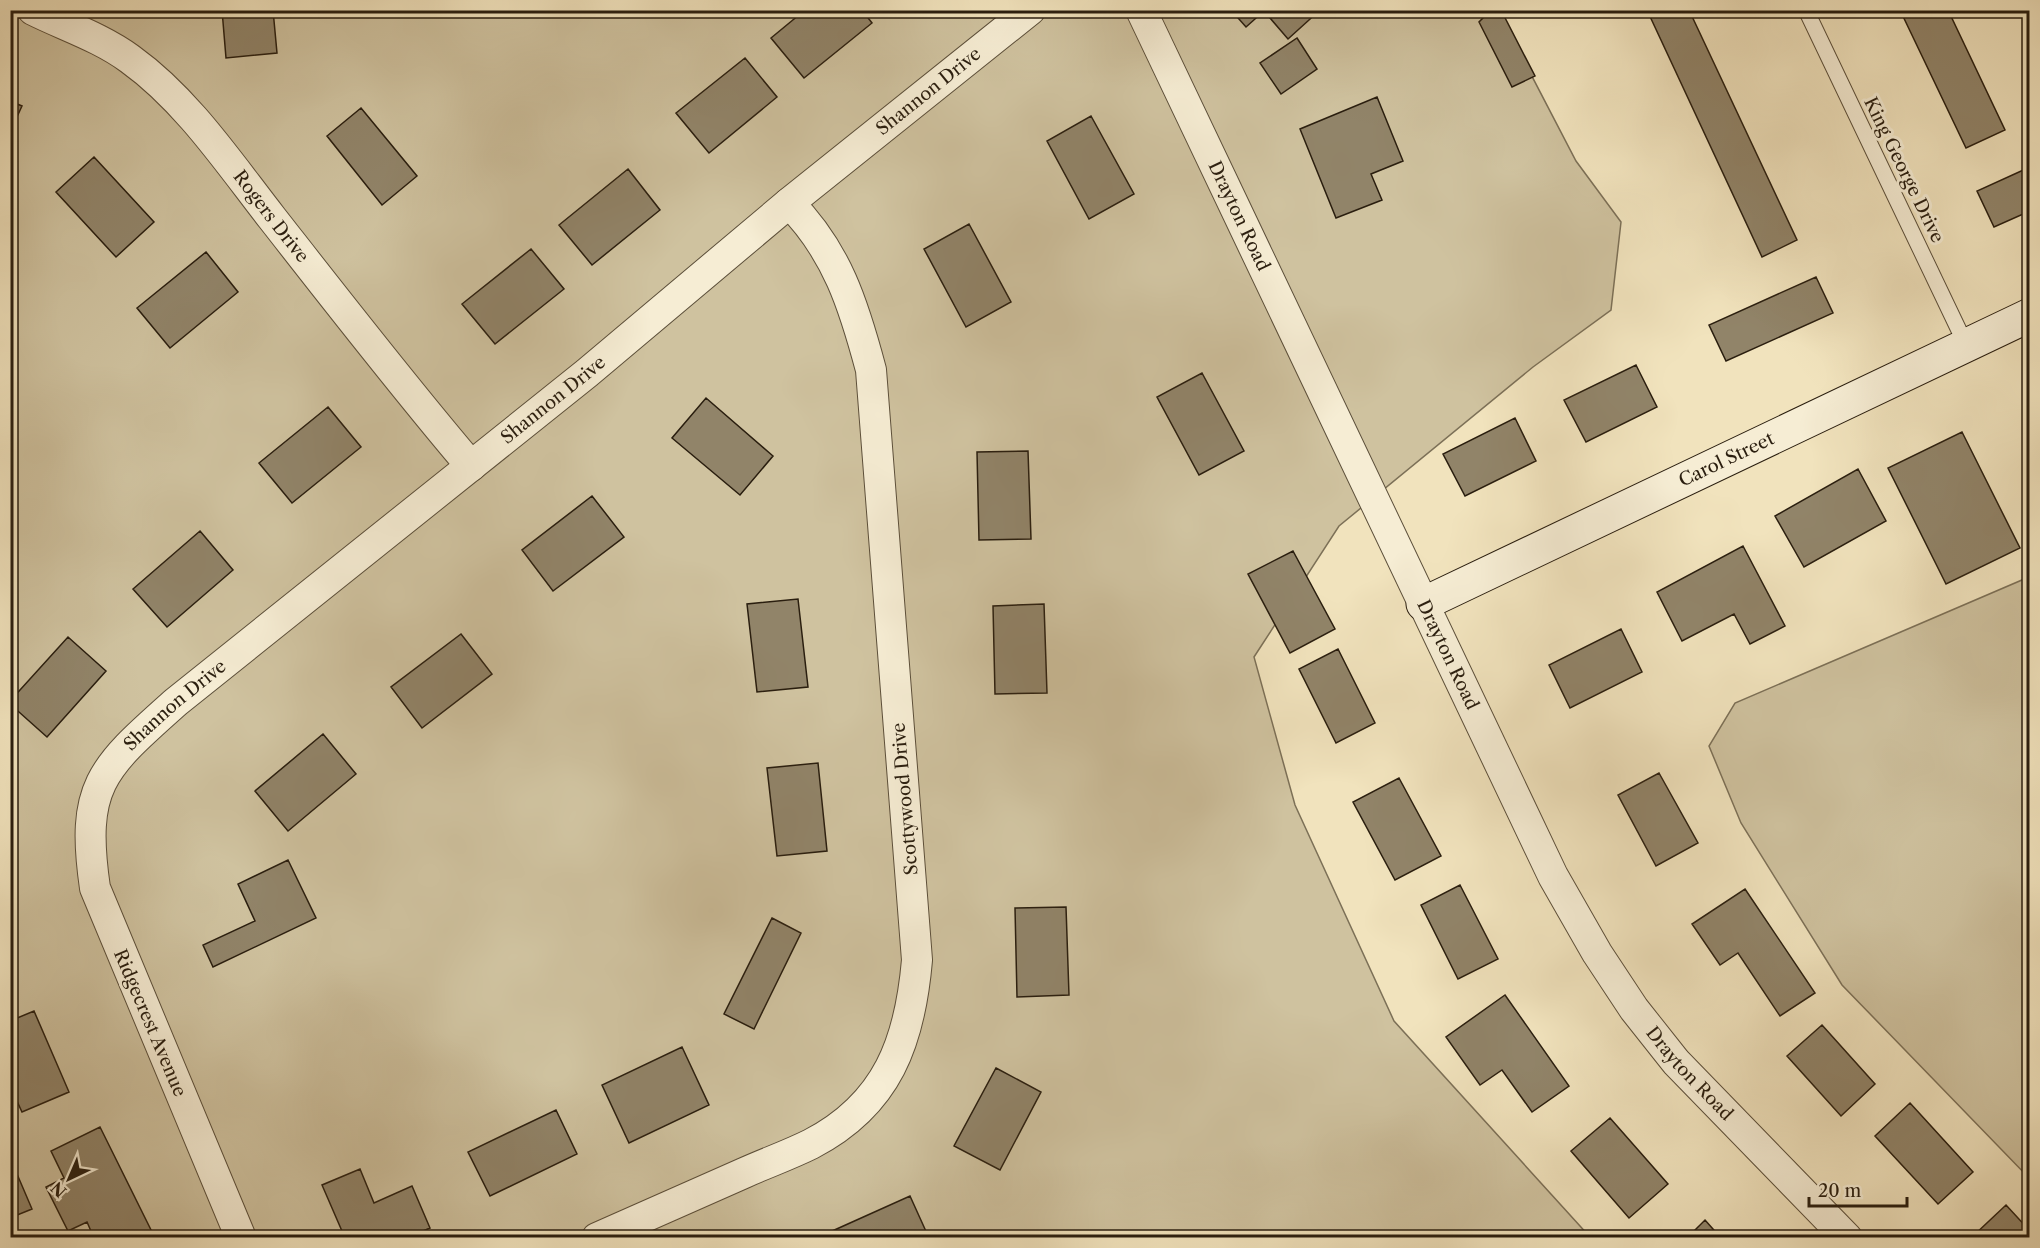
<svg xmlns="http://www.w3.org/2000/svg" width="2040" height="1248" viewBox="0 0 2040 1248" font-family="'Libre Caslon Text',serif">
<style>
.green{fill:#cfc29f;stroke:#7c7057;stroke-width:1.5}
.building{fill:#918469;stroke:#2a1e0f;stroke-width:1.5}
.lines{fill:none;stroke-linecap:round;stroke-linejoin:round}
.lane-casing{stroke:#5c4f3a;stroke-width:17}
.street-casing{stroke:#5c4f3a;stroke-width:32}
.secondary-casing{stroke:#2a1e0f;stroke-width:35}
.lane{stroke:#f6edd4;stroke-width:15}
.street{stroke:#f6edd4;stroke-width:30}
.secondary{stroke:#f6edd4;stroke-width:33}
.labels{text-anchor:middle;stroke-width:6;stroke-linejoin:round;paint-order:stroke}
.street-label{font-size:18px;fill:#2a1e0f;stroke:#f6edd4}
</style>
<rect width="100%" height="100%" fill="#f1e3bd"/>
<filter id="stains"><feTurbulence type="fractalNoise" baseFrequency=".00333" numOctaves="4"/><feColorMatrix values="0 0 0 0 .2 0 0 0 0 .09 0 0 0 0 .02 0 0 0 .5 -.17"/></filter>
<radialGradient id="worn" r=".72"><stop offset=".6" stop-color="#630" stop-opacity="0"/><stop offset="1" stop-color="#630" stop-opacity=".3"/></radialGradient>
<!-- green -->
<path class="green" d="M 10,11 L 1498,11 L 1576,161 L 1621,222 L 1611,310 L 1533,367 L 1339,526 L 1254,657 L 1295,805 L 1394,1021 L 1590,1237 L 11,1237 Z
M 2029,577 L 2029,1178 L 1842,985 L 1741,823 L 1709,746 L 1735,703 Z"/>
<!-- building -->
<path class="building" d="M 222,10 L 273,10 L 277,53 L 226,58 Z
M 805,10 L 862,10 L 872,23 L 804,78 L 771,38 Z
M 1231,10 L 1320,10 L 1288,39 L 1264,11 L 1246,27 Z
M 1491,10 L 1501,10 L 1535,76 L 1512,87 L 1479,22 Z
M 1647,10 L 1689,10 L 1797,240 L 1762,257 Z
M 1900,10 L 1948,10 L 2005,130 L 1966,148 Z
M 1297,38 L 1317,69 L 1281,94 L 1260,63 Z
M 745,58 L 777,97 L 709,153 L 676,113 Z
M 1377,97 L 1403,161 L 1371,174 L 1382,200 L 1336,218 L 1300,129 Z
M 10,101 L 22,106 L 10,132 Z
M 361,108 L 417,176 L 382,205 L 327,136 Z
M 1091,116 L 1134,194 L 1089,219 L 1047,141 Z
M 94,157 L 154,222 L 116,257 L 56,192 Z
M 2030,167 L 2030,211 L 1994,227 L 1977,191 Z
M 628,169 L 660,210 L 592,265 L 559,225 Z
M 969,224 L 1011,302 L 966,327 L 924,249 Z
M 531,249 L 564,289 L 495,344 L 462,304 Z
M 206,252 L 238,292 L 170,348 L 137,308 Z
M 1816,277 L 1833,313 L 1726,361 L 1709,325 Z
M 1636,365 L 1657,407 L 1586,442 L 1564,400 Z
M 1202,373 L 1244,451 L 1199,475 L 1157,397 Z
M 706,398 L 773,456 L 740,495 L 672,438 Z
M 328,407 L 361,447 L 292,503 L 259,463 Z
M 1515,418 L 1536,461 L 1465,496 L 1443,454 Z
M 1962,432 L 2020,548 L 1946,584 L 1888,468 Z
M 1028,451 L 1031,539 L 979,540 L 977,452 Z
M 1858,469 L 1886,521 L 1804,567 L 1775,516 Z
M 592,496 L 624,537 L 553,591 L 522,550 Z
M 200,531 L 233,570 L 167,627 L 133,589 Z
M 1743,546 L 1785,626 L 1750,644 L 1734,614 L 1682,641 L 1657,592 Z
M 1293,551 L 1335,629 L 1290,653 L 1248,574 Z
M 798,599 L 808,687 L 757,692 L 747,604 Z
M 1044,604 L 1047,693 L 995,694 L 993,606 Z
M 1621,629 L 1642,672 L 1570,708 L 1549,665 Z
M 461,634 L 492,674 L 422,728 L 391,687 Z
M 68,637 L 106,671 L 47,737 L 10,704 L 10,701 Z
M 1338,649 L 1375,723 L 1336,743 L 1299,669 Z
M 323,734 L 356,774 L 288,831 L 255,791 Z
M 818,763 L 827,851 L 777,856 L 767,768 Z
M 1659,773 L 1698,843 L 1656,866 L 1618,795 Z
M 1399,778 L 1441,856 L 1395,880 L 1353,802 Z
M 288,860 L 316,918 L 213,967 L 203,945 L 255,921 L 238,884 Z
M 1460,885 L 1498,959 L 1458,979 L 1421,905 Z
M 1745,889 L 1815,993 L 1780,1016 L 1738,953 L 1720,965 L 1692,924 Z
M 1066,907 L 1069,995 L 1017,997 L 1015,908 Z
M 772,918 L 801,933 L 754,1029 L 724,1014 Z
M 1505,995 L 1569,1086 L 1532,1112 L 1502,1070 L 1480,1085 L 1446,1037 Z
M 34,1011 L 69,1092 L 22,1112 L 10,1086 L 10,1021 Z
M 1822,1025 L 1875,1084 L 1841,1116 L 1787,1056 Z
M 682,1047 L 709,1105 L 629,1143 L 602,1085 Z
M 996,1068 L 1041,1092 L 1000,1170 L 954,1146 Z
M 1910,1103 L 1973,1172 L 1938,1204 L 1875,1136 Z
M 556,1110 L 577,1154 L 490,1196 L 468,1152 Z
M 1610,1118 L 1668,1184 L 1629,1218 L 1571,1151 Z
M 100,1127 L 155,1238 L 94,1238 L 87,1222 L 68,1231 L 46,1187 L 64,1178 L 51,1151 Z
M 14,1167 L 32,1209 L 10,1218 L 10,1169 Z
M 360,1169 L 374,1203 L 412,1186 L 430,1228 L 407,1238 L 345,1238 L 322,1185 Z
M 910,1196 L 929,1238 L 832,1238 L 830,1232 Z
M 2006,1205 L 2030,1231 L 2030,1238 L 1971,1238 Z
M 1705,1220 L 1721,1238 L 1687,1238 Z"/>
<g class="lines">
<defs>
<path id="lane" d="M 1806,10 L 1966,345"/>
<g id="street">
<path id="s1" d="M 33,10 C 65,26 100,37 130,59 C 187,100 229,163 272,218 C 337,301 402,385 471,466"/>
<path id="s2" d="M 1141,10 L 1553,876 L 1597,953 L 1634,1009 L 1676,1062 L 1847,1238"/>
<path id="s3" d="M 241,1238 L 95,888 C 80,785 102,768 176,702 L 587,373 L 789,203 L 1030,10"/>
<path d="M 597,1238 C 646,1216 695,1195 744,1173 C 766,1163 789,1155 811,1144 C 888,1104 910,1041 917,960 L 871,370 C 854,306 837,251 789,203"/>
</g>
<g id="secondary">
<path id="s4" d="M 1423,604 L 2030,315"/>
</g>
</defs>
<!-- lane casing -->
<use href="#lane" class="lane-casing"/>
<!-- street casing -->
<use href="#street" class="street-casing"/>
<!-- secondary casing -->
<use href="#secondary" class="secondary-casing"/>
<!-- lane -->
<use href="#lane" class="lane"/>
<!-- street -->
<use href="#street" class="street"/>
<!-- secondary -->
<use href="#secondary" class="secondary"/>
</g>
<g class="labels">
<!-- street labels -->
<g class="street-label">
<text dy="6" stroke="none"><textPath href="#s3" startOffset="1566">Shannon Drive</textPath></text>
<text transform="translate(1904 170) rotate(64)" y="6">King George Drive</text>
<text dy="6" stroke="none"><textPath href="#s1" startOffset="321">Rogers Drive</textPath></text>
<text dy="6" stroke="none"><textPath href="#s2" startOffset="228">Drayton Road</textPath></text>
<text dy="6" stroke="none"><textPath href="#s3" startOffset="1080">Shannon Drive</textPath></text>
<text dy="6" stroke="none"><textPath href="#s4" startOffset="336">Carol Street</textPath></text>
<text dy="6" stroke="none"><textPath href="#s2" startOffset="714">Drayton Road</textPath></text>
<text dy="6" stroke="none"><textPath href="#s3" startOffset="594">Shannon Drive</textPath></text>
<text transform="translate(905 799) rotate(-95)" y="6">Scottywood Drive</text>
<text transform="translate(150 1023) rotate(67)" y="6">Ridgecrest Avenue</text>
<text dy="6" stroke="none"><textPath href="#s2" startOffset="1200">Drayton Road</textPath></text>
</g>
</g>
<!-- margin -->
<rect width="2040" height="1248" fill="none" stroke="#f1e3bd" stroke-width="36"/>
<rect x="12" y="12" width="2016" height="1224" fill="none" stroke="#2a1e0f" stroke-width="3"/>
<rect x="18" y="18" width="2004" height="1212" fill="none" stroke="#2a1e0f" stroke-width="1.5"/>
<!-- north arrow -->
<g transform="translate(69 1179) rotate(224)" stroke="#f6edd4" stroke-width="4.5" paint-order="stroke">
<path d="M0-4.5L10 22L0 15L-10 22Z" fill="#2a1e0f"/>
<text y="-9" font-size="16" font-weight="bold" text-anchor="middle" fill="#2a1e0f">N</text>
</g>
<!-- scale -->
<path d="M1809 1197v9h98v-9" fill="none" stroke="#2a1e0f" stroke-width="3"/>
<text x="1818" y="1197" font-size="18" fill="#2a1e0f" stroke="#f6edd4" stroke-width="4.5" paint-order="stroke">20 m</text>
<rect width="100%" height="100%" filter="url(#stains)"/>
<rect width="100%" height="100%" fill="url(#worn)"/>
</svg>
